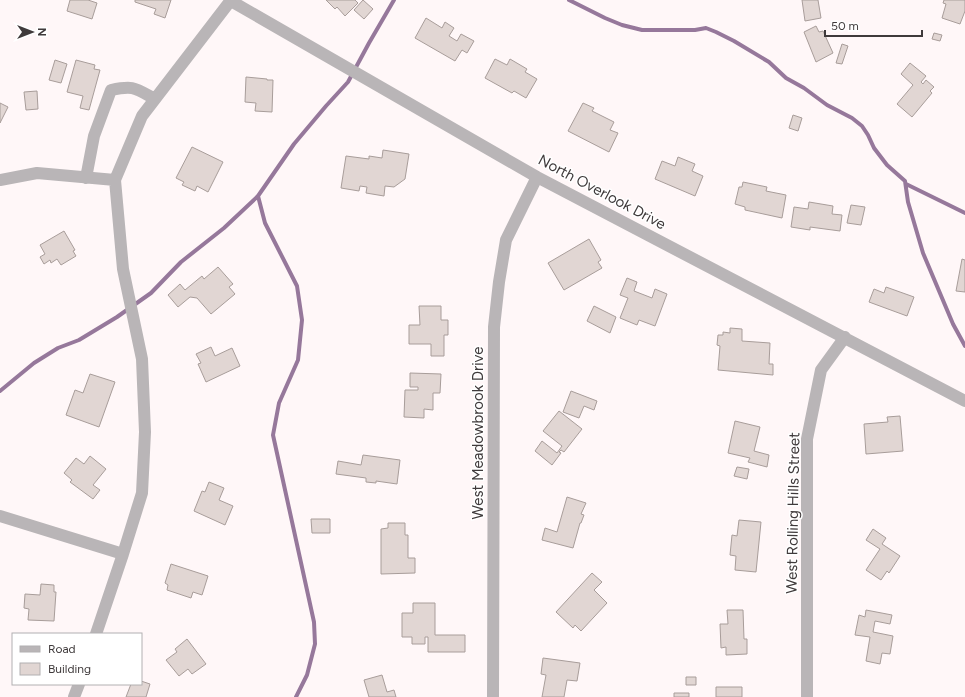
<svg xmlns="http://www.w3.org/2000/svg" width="965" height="697" viewBox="0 0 965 697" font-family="Figtree,sans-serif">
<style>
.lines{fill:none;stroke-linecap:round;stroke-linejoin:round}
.stream{stroke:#96789b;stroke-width:4}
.building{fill:#e1d6d3;stroke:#a89d9a}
.minor{stroke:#b9b5b7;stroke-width:12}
.labels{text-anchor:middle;stroke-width:3;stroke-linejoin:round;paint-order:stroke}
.street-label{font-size:15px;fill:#3f3a3b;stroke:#fff}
</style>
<rect width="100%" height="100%" fill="#fff7f8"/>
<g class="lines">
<!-- stream -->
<path class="stream" d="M 569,0 L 605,18 L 622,25 L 642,30 L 695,30 L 706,28 L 716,32 L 734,41 L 769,62 L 786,78 L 804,88 L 827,105 L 852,118 L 862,126 L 868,135 L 874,148 L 887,165 L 905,181 L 908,202 L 923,253 L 953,324 L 965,346
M 906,184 L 965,213
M 258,196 L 265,223 L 297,286 L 302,320 L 298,360 L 279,403 L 273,435 L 314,622 L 315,644 L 307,675 L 296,697
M 0,391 L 34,363 L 58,348 L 79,340 L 117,317 L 151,293 L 181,262 L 224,228 L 258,196 L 294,144 L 326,106 L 348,82 L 369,43 L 394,0"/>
</g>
<!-- building -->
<path class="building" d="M 70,0 L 88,0 L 97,3 L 92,19 L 67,11 Z
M 135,0 L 171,0 L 165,18 L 154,14 L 156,9 L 135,2 Z
M 326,0 L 355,0 L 358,3 L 345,16 L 337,7 L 335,9 Z
M 363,0 L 373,9 L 364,19 L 354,10 Z
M 802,0 L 818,0 L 821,18 L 805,21 Z
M 944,0 L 965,0 L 965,11 L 960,24 L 942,18 L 946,4 L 943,3 Z
M 426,18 L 442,28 L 445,22 L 454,28 L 449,36 L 457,41 L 461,34 L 474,41 L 467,53 L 462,50 L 455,61 L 415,38 Z
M 816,26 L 819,32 L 823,31 L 833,53 L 816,62 L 804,32 Z
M 934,33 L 942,35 L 940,41 L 932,39 Z
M 842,44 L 848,46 L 842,64 L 836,63 Z
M 495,59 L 507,65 L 510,59 L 527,69 L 525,72 L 537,79 L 526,98 L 514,91 L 512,93 L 485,78 Z
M 55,60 L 67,64 L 61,83 L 49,80 Z
M 76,60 L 95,65 L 94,69 L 100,70 L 89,110 L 80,108 L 83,96 L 67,92 Z
M 910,63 L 926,76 L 921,82 L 923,84 L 926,80 L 934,87 L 930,91 L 932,93 L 912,117 L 897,104 L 913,85 L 901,74 Z
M 246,77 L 267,79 L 267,80 L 273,80 L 272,112 L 255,111 L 256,103 L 245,102 Z
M 37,91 L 38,109 L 26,110 L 24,92 Z
M 0,103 L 8,107 L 0,123 Z
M 583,103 L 594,108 L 592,111 L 614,122 L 610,130 L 618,133 L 609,152 L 568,131 Z
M 793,115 L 802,118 L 798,131 L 789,128 Z
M 192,147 L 223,162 L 208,192 L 197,186 L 195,191 L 182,185 L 184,182 L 176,178 Z
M 383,150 L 409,154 L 405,179 L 394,187 L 385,186 L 384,196 L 366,193 L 367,187 L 360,186 L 359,191 L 341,188 L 346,156 L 369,159 L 369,156 L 382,158 Z
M 678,157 L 695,164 L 692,171 L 703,176 L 695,196 L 655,179 L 662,161 L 675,166 Z
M 743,182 L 767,187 L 766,191 L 786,195 L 782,218 L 745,210 L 745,207 L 735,204 L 739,187 L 742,187 Z
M 809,202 L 833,206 L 832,214 L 842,215 L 840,231 L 810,227 L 810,230 L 791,227 L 794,207 L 808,209 Z
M 851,205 L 865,207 L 861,225 L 847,223 Z
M 64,231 L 75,250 L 73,251 L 76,256 L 61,265 L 57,259 L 51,263 L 50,260 L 44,264 L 40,257 L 45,254 L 40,245 Z
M 589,239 L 601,260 L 598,262 L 602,268 L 564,290 L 548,263 Z
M 962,259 L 965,260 L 965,292 L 956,291 Z
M 218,267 L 233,284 L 229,287 L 235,294 L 211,314 L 197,298 L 190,297 L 178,307 L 168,295 L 180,284 L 185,290 L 202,276 L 204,279 Z
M 627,278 L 637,282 L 634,291 L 652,298 L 655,289 L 667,294 L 655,326 L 639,320 L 637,325 L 620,318 L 628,298 L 620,295 Z
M 886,287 L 914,297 L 907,316 L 869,302 L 874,289 L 884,293 Z
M 419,306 L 441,306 L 441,320 L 448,320 L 448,335 L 444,335 L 444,356 L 431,356 L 431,344 L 409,344 L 409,325 L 420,325 Z
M 594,306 L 616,317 L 610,333 L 587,321 Z
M 730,328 L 742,329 L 742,341 L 770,343 L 769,364 L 773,364 L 773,375 L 718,370 L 720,346 L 717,345 L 718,335 L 723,335 L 723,332 L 730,333 Z
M 211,347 L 215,356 L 232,348 L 240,366 L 206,382 L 198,364 L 201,363 L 196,354 Z
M 410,373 L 441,374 L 440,393 L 433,393 L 433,410 L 424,409 L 424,418 L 404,417 L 405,390 L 418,390 L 418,387 L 410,387 Z
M 90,374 L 115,382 L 99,427 L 66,415 L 75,390 L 83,393 Z
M 571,391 L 597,401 L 594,410 L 584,406 L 579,418 L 563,412 Z
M 559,411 L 582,429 L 564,452 L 561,450 L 559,452 L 561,453 L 552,465 L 535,451 L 542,441 L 557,453 L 562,446 L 543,431 Z
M 900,416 L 903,451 L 866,454 L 864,424 L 888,422 L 887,417 Z
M 735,421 L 760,427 L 754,451 L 769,455 L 767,467 L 748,462 L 750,458 L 728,453 Z
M 363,455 L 400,460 L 397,484 L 376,481 L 376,483 L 366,482 L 366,478 L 336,474 L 338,461 L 361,465 Z
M 90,456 L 106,469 L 93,485 L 100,490 L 93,499 L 70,482 L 72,480 L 64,473 L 76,458 L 84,464 Z
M 737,467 L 749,469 L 747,479 L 734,476 Z
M 209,482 L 224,488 L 219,500 L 233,506 L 225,525 L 194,511 L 202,491 L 205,492 Z
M 567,497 L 586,503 L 581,514 L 584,515 L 581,523 L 580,523 L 573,548 L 542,540 L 545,528 L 557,532 Z
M 311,519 L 330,519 L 330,533 L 312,533 Z
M 739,520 L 761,522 L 756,572 L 735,570 L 736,556 L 730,555 L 732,535 L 737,536 Z
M 388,523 L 405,523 L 405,535 L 408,535 L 408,558 L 415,558 L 415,573 L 381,574 L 381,529 L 388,528 Z
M 873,529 L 886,538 L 882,544 L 900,556 L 889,573 L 887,571 L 881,580 L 866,570 L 880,549 L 866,540 Z
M 171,564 L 208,576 L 202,595 L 193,592 L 191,598 L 167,590 L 168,585 L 165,583 Z
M 592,573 L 602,582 L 594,590 L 607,603 L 581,631 L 575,625 L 573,628 L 556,612 Z
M 41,584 L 54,585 L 54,592 L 56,592 L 54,621 L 28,620 L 29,609 L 24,608 L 25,594 L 40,595 Z
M 413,603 L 435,603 L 435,635 L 465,635 L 465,652 L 428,652 L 428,637 L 425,637 L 425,644 L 412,644 L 412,637 L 402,637 L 402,613 L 413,613 Z
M 727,610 L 743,610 L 744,639 L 747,639 L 747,654 L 726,655 L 726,647 L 721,648 L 720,624 L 728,624 Z
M 866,610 L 892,615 L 890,624 L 875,621 L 873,632 L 893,636 L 890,654 L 882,653 L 880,664 L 866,661 L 870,637 L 855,635 L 859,615 L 865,617 Z
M 187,639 L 206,664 L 192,674 L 188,669 L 179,676 L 166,660 L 177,652 L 175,649 Z
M 543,658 L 580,663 L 577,681 L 567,680 L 564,697 L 542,697 L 546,675 L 541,674 Z
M 382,675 L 387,692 L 394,690 L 396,697 L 369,697 L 364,680 Z
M 686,677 L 696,677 L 696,685 L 686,685 Z
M 141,681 L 150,684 L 146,697 L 126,697 L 131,684 L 141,684 Z
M 716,687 L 742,687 L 742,697 L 716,697 Z
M 674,693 L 689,693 L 689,697 L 674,697 Z"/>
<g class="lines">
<!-- minor -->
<path class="minor" d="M 231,1 L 537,177 L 965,401
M 86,178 L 94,136 L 111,90 C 134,85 135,88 155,99
M 0,180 L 37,173 L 115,180
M 0,516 L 123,554
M 96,634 L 123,554 L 142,493 L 145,432 L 142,359 L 123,269 L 115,180 L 142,116 L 231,0
M 74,697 L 79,684
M 493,697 L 494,327 L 499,282 L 506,240 L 537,177
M 807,697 L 807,439 L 821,370 L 845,337"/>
</g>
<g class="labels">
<!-- street labels -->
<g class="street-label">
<text transform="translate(602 192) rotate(28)" y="5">North Overlook Drive</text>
<text transform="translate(478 433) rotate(-90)" y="5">West Meadowbrook Drive</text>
<text transform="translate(793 513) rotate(-89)" y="5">West Rolling Hills Street</text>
</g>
</g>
<!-- legend -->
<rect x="12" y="633" width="130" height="52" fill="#ffffff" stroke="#b2b0b1"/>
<rect x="20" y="646" width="20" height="6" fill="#b9b5b7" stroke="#b2b0b1"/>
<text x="48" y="653" font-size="12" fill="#3f3a3b">Road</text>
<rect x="20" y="663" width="20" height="12" fill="#e1d6d3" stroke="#b2b0b1"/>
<text x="48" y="673" font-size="12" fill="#3f3a3b">Building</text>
<!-- north arrow -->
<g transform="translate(32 32) rotate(90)" stroke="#ffffff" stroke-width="3" paint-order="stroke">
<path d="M0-3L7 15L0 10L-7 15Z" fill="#3f3a3b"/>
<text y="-6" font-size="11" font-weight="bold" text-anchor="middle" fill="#3f3a3b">N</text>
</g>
<!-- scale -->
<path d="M825 30v6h97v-6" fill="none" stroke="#3f3a3b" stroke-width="2"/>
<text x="831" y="30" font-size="12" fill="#3f3a3b" stroke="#ffffff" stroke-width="3" paint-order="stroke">50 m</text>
</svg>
